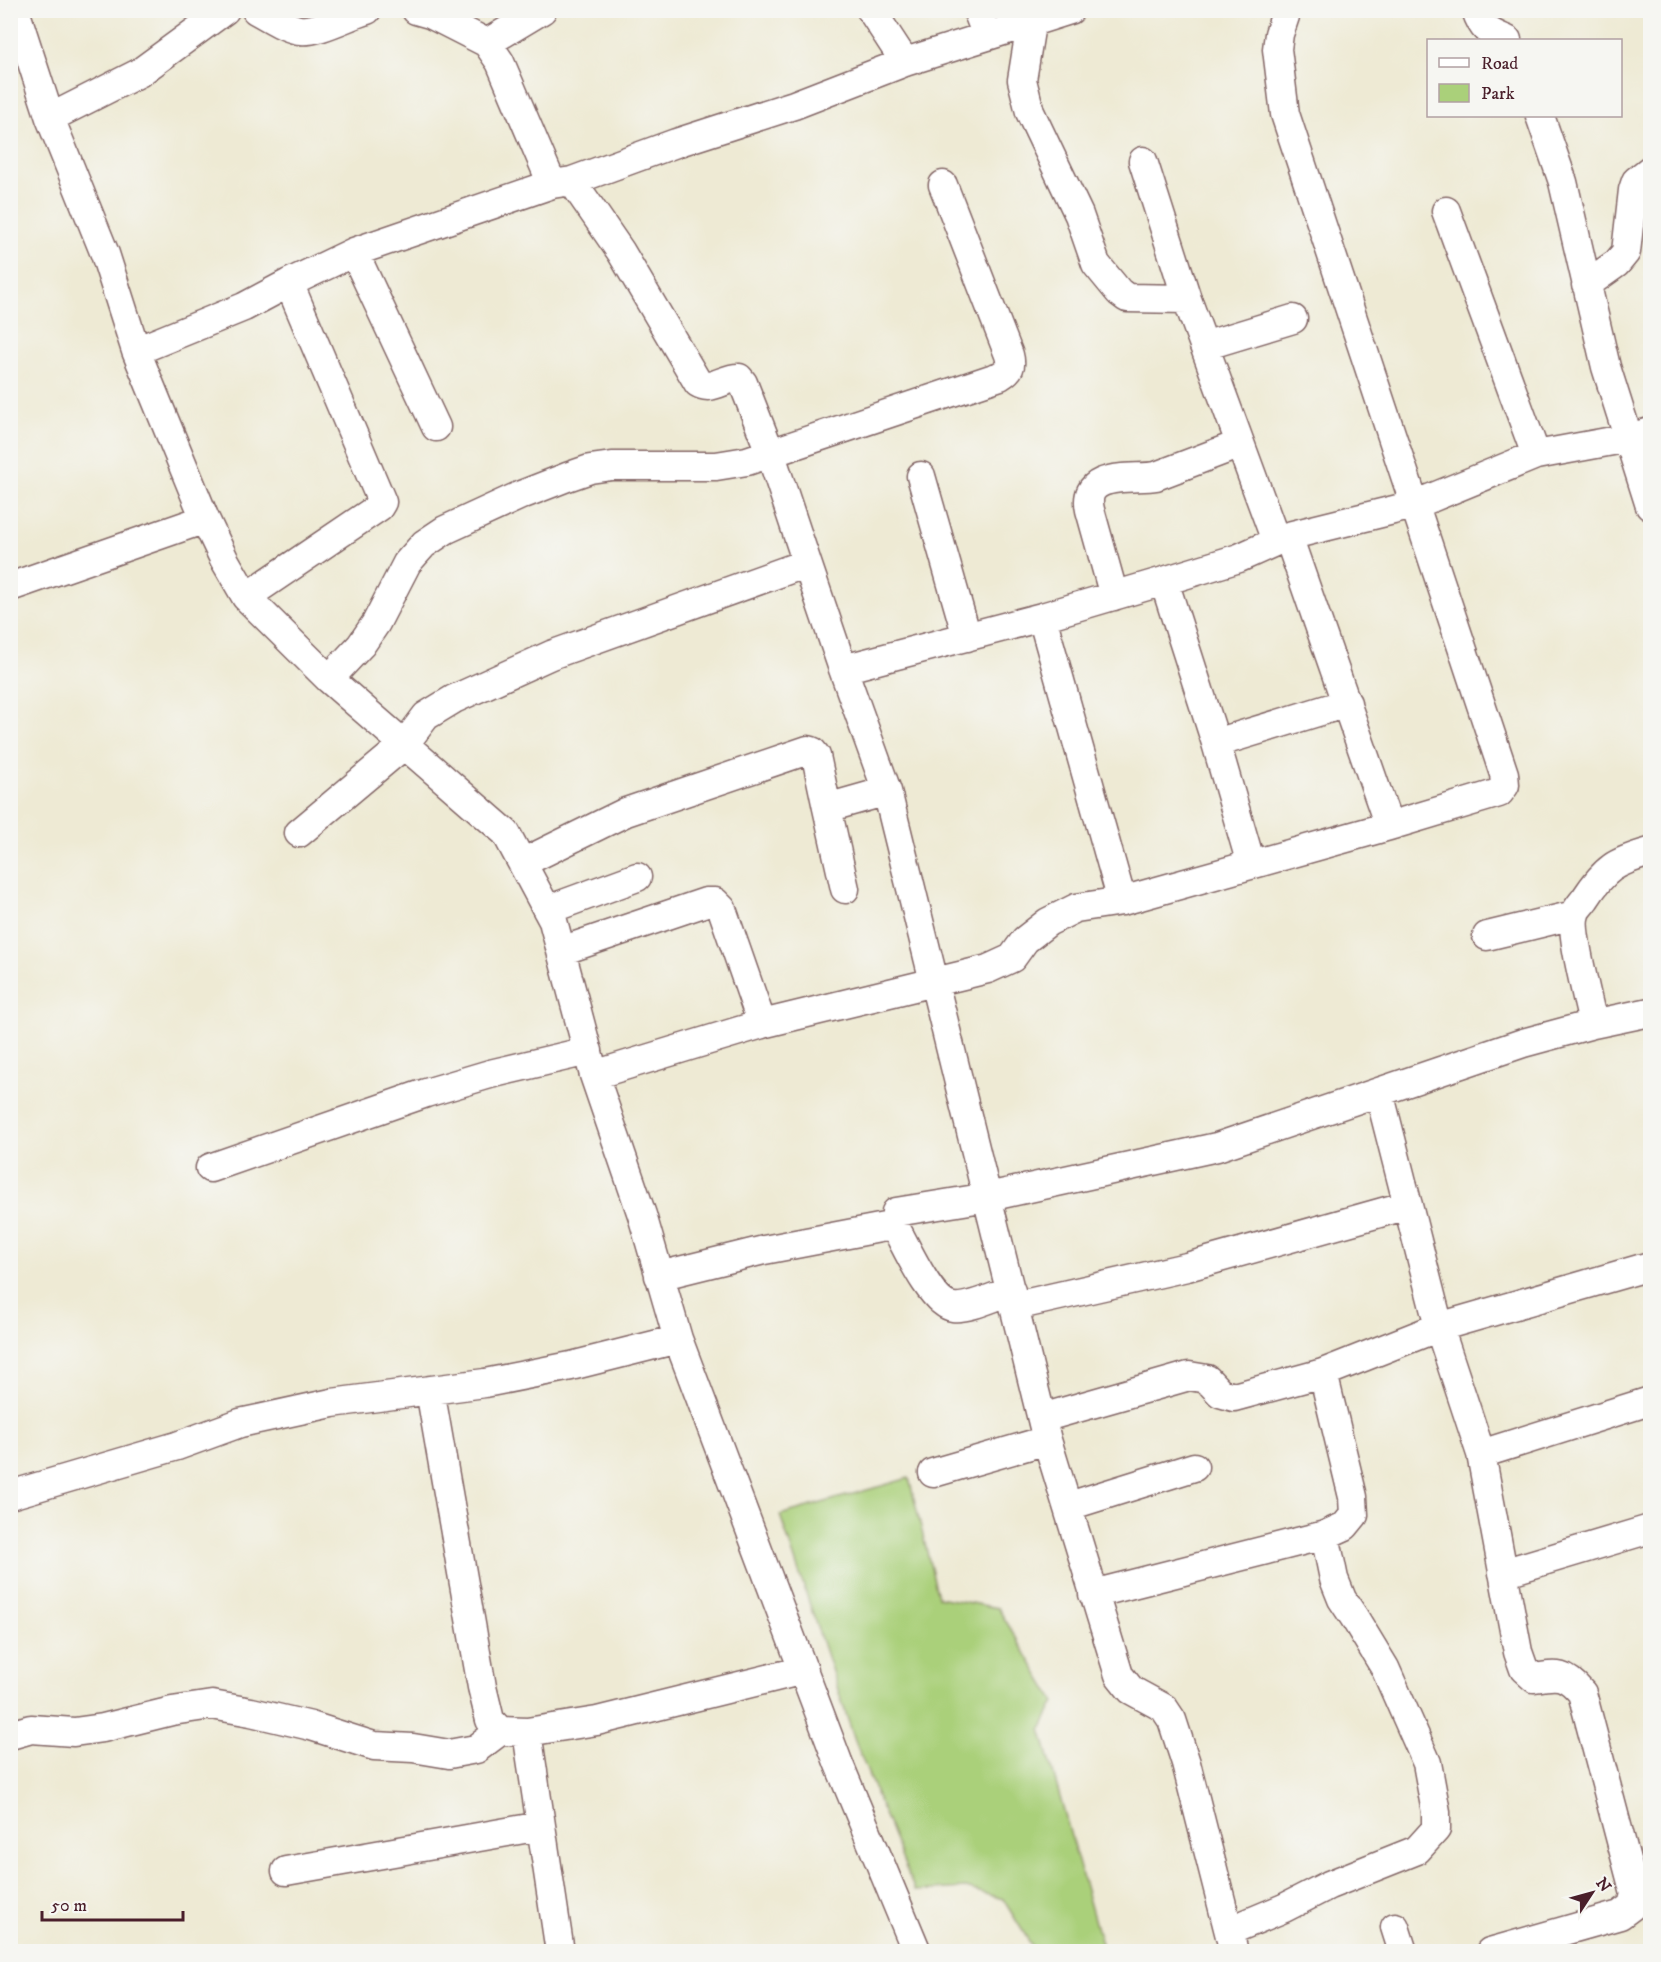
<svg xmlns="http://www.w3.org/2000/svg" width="1661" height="1962" viewBox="0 0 1661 1962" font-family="'IM FELL DW Pica',serif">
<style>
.green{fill:#aad07a;stroke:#7a7852;stroke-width:1.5}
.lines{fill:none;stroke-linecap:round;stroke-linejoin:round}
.minor-casing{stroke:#836666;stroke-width:31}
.minor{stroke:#fff;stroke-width:28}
</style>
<rect width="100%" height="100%" fill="#f6f6f2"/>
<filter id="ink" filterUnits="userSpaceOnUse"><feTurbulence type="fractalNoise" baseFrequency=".0167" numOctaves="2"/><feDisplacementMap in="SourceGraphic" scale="12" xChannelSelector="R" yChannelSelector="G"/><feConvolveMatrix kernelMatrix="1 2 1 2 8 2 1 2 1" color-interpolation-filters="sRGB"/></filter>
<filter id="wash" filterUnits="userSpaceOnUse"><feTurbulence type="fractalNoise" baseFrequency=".008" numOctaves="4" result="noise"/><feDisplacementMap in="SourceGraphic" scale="24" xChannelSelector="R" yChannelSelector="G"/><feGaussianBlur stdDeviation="1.35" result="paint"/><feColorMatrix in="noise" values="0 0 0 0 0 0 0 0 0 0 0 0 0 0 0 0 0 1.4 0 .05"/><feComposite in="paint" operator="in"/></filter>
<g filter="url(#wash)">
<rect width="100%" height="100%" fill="#eeead4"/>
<!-- green -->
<path class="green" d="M 909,1478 L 938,1597 L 998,1608 L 1055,1702 L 1041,1729 L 1103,1951 L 1035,1951 L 1003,1899 L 966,1888 L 915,1891 L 855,1741 L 780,1515 Z"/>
</g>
<g filter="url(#ink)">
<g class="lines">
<defs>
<path id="minor" d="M 15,10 L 50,118 L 105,254 L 136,351 L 205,519 L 224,559 L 246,597 L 329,679 L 506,833 L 553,921 L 594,1075 L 642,1215 L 678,1339 L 838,1762 L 917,1952
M 256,10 C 270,18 284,27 299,30 C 318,33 348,15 367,10
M 416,10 L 430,14 L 487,43 L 542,10
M 871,10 L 905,62
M 977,10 L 987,36
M 1476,10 C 1483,31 1489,32 1507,40
M 1031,24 L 1022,80 L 1030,112 L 1079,215 L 1096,264 L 1119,292 L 1127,298 L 1187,299
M 1540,116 L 1563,182 L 1606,367 L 1650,506
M 50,118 L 139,73 L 225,10
M 1143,161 L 1187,299 L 1276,541
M 572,181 L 621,252 L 698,383 C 712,392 724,377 739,378 L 743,383 L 770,452 L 807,563
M 552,184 L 572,181 L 676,143 L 794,105 L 905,62 L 1070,10
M 1446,211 L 1536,455
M 1586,285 L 1617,263 L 1626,252 L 1633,190 L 1636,181 L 1650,170
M 1204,346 L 1293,319
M 136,351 L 244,307 L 289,283
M 436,427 L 354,252 L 552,184 L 500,62 L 487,43
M 921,476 L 967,637
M 1288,536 L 1389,826
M 1164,581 L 1216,743 L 1251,864
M 10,587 L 205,519
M 1114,596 L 1090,510 C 1081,470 1133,480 1156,476 L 1240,444
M 246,597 L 379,507 L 382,502 L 289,283 L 354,252
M 1042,617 L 1122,901 L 1389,826 L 1499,793 L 1505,785 L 1504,774 L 1285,114 L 1277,49 L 1279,34 L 1287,10
M 329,679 L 361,645 L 376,623 L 407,563 L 424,544 L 445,530 L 521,495 L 567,477 L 590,469 L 612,466 L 716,466 L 747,461 L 1000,376 C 1010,370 1012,366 1009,355 L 943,185
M 1216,743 L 1347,703
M 887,791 L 1047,1440 L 1119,1675 L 1131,1690 L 1164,1708 L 1172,1720 L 1186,1763 L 1234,1952
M 827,808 L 845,889
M 299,833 L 404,745 L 426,716 L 454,699 L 551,655 L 807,563 L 843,669 L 1042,617 L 1164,581 L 1239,558 L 1288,536 L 1414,505 L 1536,455 L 1629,438 L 1650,432
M 522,863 L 626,812 L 808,750 L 812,751 L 816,756 L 827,808 L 887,791 L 843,669
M 547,910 L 637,877
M 1487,936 L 1574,915
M 561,951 L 706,902 L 715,902 L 722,909 L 762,1024
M 1593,1024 C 1589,1003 1569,930 1575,914 C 1576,909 1582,903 1585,899 C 1605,868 1615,862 1650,852
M 594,1075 L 762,1024 L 988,969 L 1012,958 L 1025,940 L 1048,922 L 1076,908 L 1122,901
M 1379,1092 L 1439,1327 L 1650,1266
M 210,1168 L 426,1093 L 490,1074 L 588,1051
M 896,1212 L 988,1197 L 1217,1147 L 1523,1043 L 1593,1024 L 1650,1012
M 659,1276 L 764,1250 L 885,1227 L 893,1229 L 899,1234 C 908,1251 933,1305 953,1307 C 969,1309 995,1296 1011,1291
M 1015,1306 L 1187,1267 L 1408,1205
M 430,1390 L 482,1687 L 490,1720 L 500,1731 L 527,1732 L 597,1721 L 804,1670
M 1042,1418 L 1189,1376 L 1207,1379 L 1220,1393 L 1234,1397 L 1323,1373 L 1439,1327 L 1481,1454 L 1650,1401
M 1481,1454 L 1518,1652 L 1524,1669 L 1534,1678 C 1558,1674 1565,1673 1582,1693 L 1635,1894 L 1632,1906 L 1620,1915 L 1490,1952
M 933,1473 L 1047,1440
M 10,1495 L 177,1446 L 240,1423 L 332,1403 L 485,1383 L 571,1366 L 678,1339
M 1069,1506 L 1194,1467
M 1503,1573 L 1650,1529
M 1093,1594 L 1325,1535
M 527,1732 L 560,1952
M 10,1735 L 31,1729 L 74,1732 L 103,1728 L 172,1711 L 212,1705 L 251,1712 L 311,1726 L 374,1746 L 413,1748 L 449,1754 L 476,1749 L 500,1731
M 286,1871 L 541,1826
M 1395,1927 L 1403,1952
M 1229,1931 L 1284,1908 L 1329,1885 L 1417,1850 L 1436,1829 L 1436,1812 L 1427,1763 L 1385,1668 L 1354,1617 L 1342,1599 L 1334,1579 L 1325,1535 L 1345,1526 L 1354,1515 L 1353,1497 L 1323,1373"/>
</defs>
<!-- minor casing -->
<use href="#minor" class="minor-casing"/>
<!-- minor -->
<use href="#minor" class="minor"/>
</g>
</g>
<!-- margin -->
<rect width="1661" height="1962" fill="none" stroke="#f6f6f2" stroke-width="36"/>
<!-- legend -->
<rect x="1427" y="39" width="195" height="78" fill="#f6f6f2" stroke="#b1a0a2" stroke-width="1.5"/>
<rect x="1439" y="58" width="30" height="9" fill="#ffffff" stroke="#b1a0a2" stroke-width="1.5"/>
<text x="1481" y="69" font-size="18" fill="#4a1f2b">Road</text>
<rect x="1439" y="84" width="30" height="18" fill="#aad07a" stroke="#b1a0a2" stroke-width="1.5"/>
<text x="1481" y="99" font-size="18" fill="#4a1f2b">Park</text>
<!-- north arrow -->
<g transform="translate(1592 1893) rotate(54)" stroke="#f6f6f2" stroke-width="4.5" paint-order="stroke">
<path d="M0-4.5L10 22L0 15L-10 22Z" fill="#4a1f2b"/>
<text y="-9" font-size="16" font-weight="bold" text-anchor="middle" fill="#4a1f2b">N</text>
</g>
<!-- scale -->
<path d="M42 1911v9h141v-9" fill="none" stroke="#4a1f2b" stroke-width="3"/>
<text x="51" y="1911" font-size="18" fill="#4a1f2b" stroke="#f6f6f2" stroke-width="4.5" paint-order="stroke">50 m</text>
</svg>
